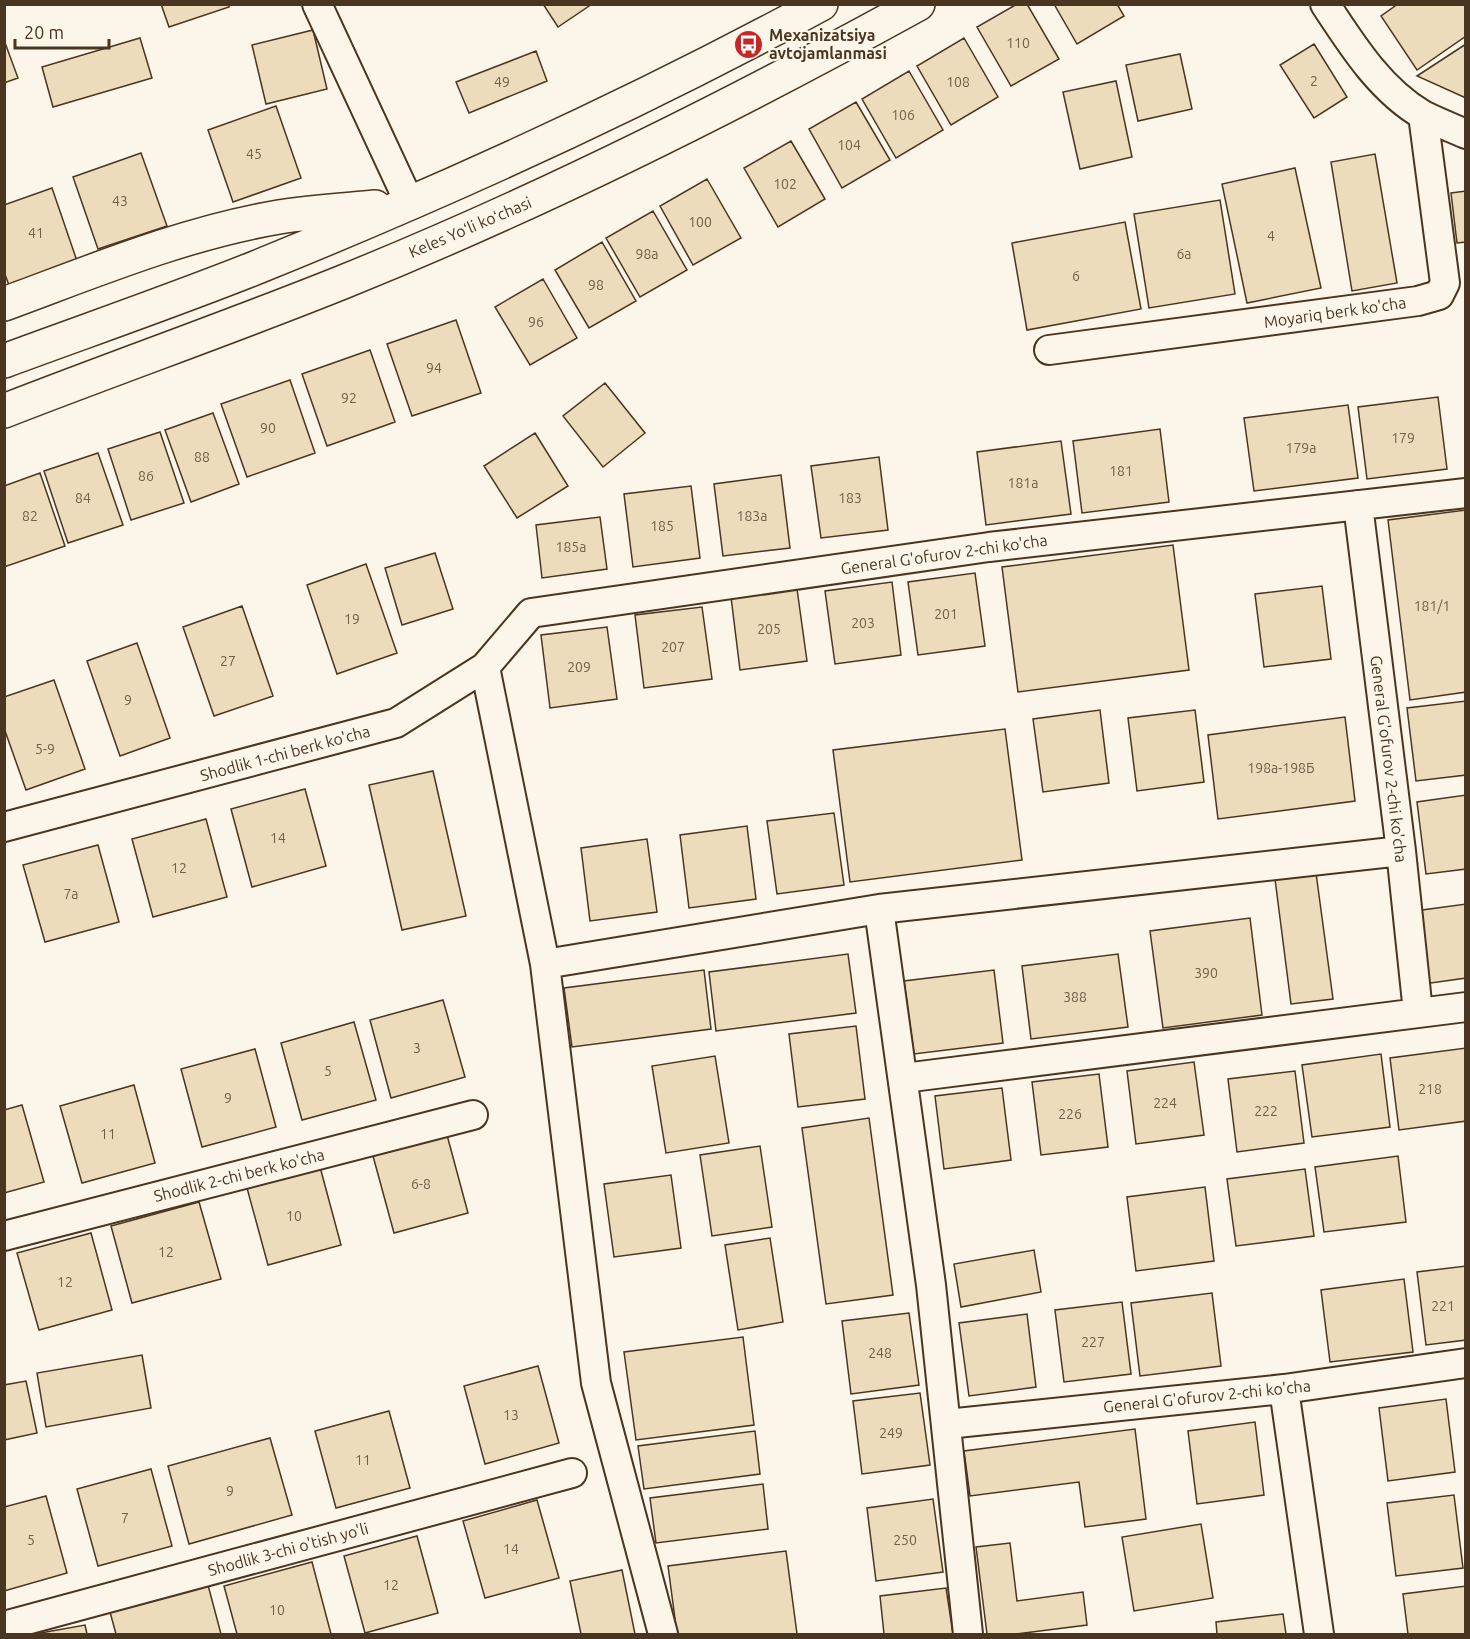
<svg xmlns="http://www.w3.org/2000/svg" width="1470" height="1639" viewBox="0 0 1470 1639" font-family="Ubuntu,sans-serif">
<style>
.building{fill:#ecdcbc;stroke:#4a3520;stroke-width:1.5}
.lines{fill:none;stroke-linecap:round;stroke-linejoin:round}
.minor-casing{stroke:#4a3520;stroke-width:32}
.primary-casing{stroke:#4a3520;stroke-width:36}
.minor{stroke:#fbf6e9;stroke-width:28}
.primary{stroke:#fbf6e9;stroke-width:33}
.labels{text-anchor:middle;stroke-width:4.5;stroke-linejoin:round;paint-order:stroke}
.number-label{font-size:14px;fill:#725f47}
.poi-label{font-size:16px;font-weight:bold;fill:#4a3520;stroke:#fbf6e9;text-anchor:start}
.street-label{font-size:16px;fill:#4a3520;stroke:#fbf6e9}
</style>
<rect width="100%" height="100%" fill="#fbf6e9"/>
<!-- building -->
<path class="building" d="M 161,4 L 229,4 L 229,7 L 169,27 Z
M 543,4 L 592,4 L 558,27 Z
M 1017,4 L 1027,4 L 1059,59 L 1011,86 L 977,27 Z
M 1054,4 L 1117,4 L 1124,16 L 1077,44 Z
M 1398,4 L 1466,4 L 1466,36 L 1417,70 L 1381,16 Z
M 313,30 L 327,89 L 266,104 L 252,45 Z
M 140,38 L 152,78 L 53,107 L 42,67 Z
M 964,38 L 998,97 L 951,125 L 917,66 Z
M 4,40 L 18,78 L 4,83 Z
M 1314,44 L 1347,97 L 1314,118 L 1280,65 Z
M 1466,44 L 1466,98 L 1417,76 Z
M 536,51 L 547,81 L 469,113 L 456,82 Z
M 1180,54 L 1192,109 L 1138,121 L 1126,65 Z
M 909,71 L 943,130 L 896,158 L 862,99 Z
M 1116,81 L 1132,157 L 1080,169 L 1063,92 Z
M 856,102 L 890,160 L 842,188 L 809,129 Z
M 276,106 L 301,178 L 233,202 L 208,130 Z
M 791,141 L 825,199 L 778,227 L 744,168 Z
M 141,153 L 167,226 L 98,249 L 73,177 Z
M 1375,154 L 1397,283 L 1352,291 L 1331,162 Z
M 1295,168 L 1321,288 L 1247,303 L 1222,184 Z
M 707,179 L 741,238 L 693,265 L 660,206 Z
M 52,188 L 77,261 L 9,285 L 4,272 L 4,205 Z
M 1466,191 L 1466,242 L 1457,243 L 1451,193 Z
M 1220,200 L 1235,294 L 1149,308 L 1134,214 Z
M 653,211 L 687,270 L 640,297 L 606,238 Z
M 1125,222 L 1141,309 L 1027,330 L 1012,243 Z
M 602,242 L 636,301 L 589,328 L 555,270 Z
M 543,279 L 577,338 L 530,365 L 495,307 Z
M 456,320 L 481,393 L 412,416 L 387,344 Z
M 370,350 L 395,422 L 327,446 L 302,374 Z
M 290,380 L 315,453 L 247,477 L 221,404 Z
M 605,383 L 645,433 L 603,467 L 563,416 Z
M 1438,397 L 1447,469 L 1367,479 L 1358,407 Z
M 1348,405 L 1358,478 L 1254,491 L 1244,418 Z
M 213,413 L 239,484 L 191,502 L 165,430 Z
M 1160,429 L 1169,502 L 1082,513 L 1073,441 Z
M 160,432 L 184,503 L 131,520 L 108,449 Z
M 535,433 L 568,486 L 517,518 L 484,466 Z
M 1061,441 L 1071,514 L 986,525 L 977,452 Z
M 98,453 L 123,525 L 68,543 L 44,471 Z
M 879,457 L 888,530 L 821,538 L 811,466 Z
M 40,473 L 65,546 L 4,567 L 4,486 Z
M 781,475 L 790,548 L 723,556 L 714,484 Z
M 691,486 L 700,558 L 633,567 L 624,494 Z
M 1466,510 L 1466,692 L 1410,700 L 1388,520 Z
M 600,517 L 607,569 L 542,578 L 536,525 Z
M 1173,545 L 1189,670 L 1018,692 L 1002,567 Z
M 435,553 L 453,609 L 402,625 L 385,568 Z
M 366,564 L 397,653 L 337,674 L 307,585 Z
M 975,573 L 985,646 L 918,655 L 908,582 Z
M 892,582 L 901,655 L 835,664 L 825,591 Z
M 1322,586 L 1331,659 L 1264,667 L 1255,594 Z
M 797,589 L 807,661 L 740,670 L 731,597 Z
M 242,606 L 273,696 L 214,716 L 183,627 Z
M 702,607 L 712,679 L 644,688 L 635,615 Z
M 607,627 L 617,699 L 550,708 L 541,635 Z
M 137,643 L 170,738 L 120,756 L 87,661 Z
M 54,680 L 85,769 L 26,790 L 4,728 L 4,697 Z
M 1466,701 L 1466,775 L 1416,781 L 1407,708 Z
M 1100,710 L 1109,783 L 1043,792 L 1033,719 Z
M 1195,710 L 1204,782 L 1137,791 L 1128,718 Z
M 1345,717 L 1355,801 L 1218,819 L 1208,735 Z
M 1005,729 L 1022,860 L 850,882 L 833,750 Z
M 433,771 L 466,916 L 402,930 L 369,785 Z
M 305,789 L 326,866 L 252,887 L 231,809 Z
M 1466,795 L 1466,869 L 1426,874 L 1417,802 Z
M 834,813 L 844,885 L 777,894 L 767,821 Z
M 206,819 L 227,897 L 153,917 L 132,839 Z
M 747,826 L 756,899 L 689,908 L 680,835 Z
M 647,839 L 657,912 L 590,921 L 581,848 Z
M 98,845 L 119,922 L 45,942 L 23,865 Z
M 1316,873 L 1333,999 L 1291,1004 L 1275,879 Z
M 1466,904 L 1466,978 L 1424,984 L 1415,911 Z
M 1250,918 L 1262,1015 L 1163,1028 L 1150,931 Z
M 848,954 L 856,1013 L 716,1031 L 709,972 Z
M 1118,954 L 1128,1027 L 1031,1039 L 1022,966 Z
M 704,970 L 711,1029 L 572,1047 L 564,988 Z
M 994,970 L 1003,1043 L 914,1054 L 904,981 Z
M 443,1000 L 465,1077 L 391,1098 L 370,1020 Z
M 354,1022 L 376,1100 L 302,1120 L 281,1043 Z
M 856,1026 L 865,1099 L 798,1107 L 789,1034 Z
M 1466,1048 L 1466,1121 L 1399,1130 L 1390,1058 Z
M 255,1049 L 276,1127 L 202,1147 L 181,1069 Z
M 1381,1054 L 1390,1127 L 1312,1137 L 1302,1065 Z
M 715,1056 L 729,1143 L 666,1153 L 652,1066 Z
M 1194,1062 L 1204,1135 L 1136,1144 L 1127,1071 Z
M 1295,1071 L 1304,1143 L 1237,1152 L 1228,1079 Z
M 1099,1074 L 1108,1147 L 1041,1155 L 1032,1082 Z
M 134,1085 L 155,1163 L 82,1183 L 60,1106 Z
M 1002,1088 L 1011,1160 L 944,1169 L 935,1096 Z
M 22,1105 L 44,1182 L 4,1193 L 4,1110 Z
M 869,1118 L 893,1295 L 826,1304 L 802,1128 Z
M 447,1135 L 468,1213 L 394,1233 L 373,1156 Z
M 760,1146 L 772,1227 L 712,1236 L 700,1155 Z
M 1398,1156 L 1406,1222 L 1324,1232 L 1315,1167 Z
M 320,1167 L 341,1245 L 268,1265 L 247,1188 Z
M 1305,1169 L 1314,1236 L 1236,1246 L 1227,1179 Z
M 671,1175 L 681,1248 L 614,1257 L 604,1184 Z
M 1205,1187 L 1214,1261 L 1136,1271 L 1127,1197 Z
M 199,1202 L 221,1279 L 132,1303 L 111,1226 Z
M 91,1233 L 112,1310 L 39,1330 L 17,1253 Z
M 770,1238 L 783,1322 L 738,1330 L 725,1245 Z
M 1034,1250 L 1041,1292 L 961,1307 L 954,1264 Z
M 1466,1266 L 1466,1340 L 1426,1345 L 1417,1272 Z
M 1404,1279 L 1413,1352 L 1330,1362 L 1321,1290 Z
M 1212,1293 L 1221,1366 L 1140,1376 L 1131,1303 Z
M 1122,1302 L 1131,1374 L 1064,1382 L 1055,1310 Z
M 909,1313 L 919,1385 L 851,1394 L 842,1321 Z
M 1027,1314 L 1036,1387 L 969,1396 L 959,1323 Z
M 743,1337 L 754,1425 L 636,1440 L 624,1352 Z
M 142,1355 L 151,1408 L 46,1427 L 37,1373 Z
M 538,1366 L 559,1443 L 485,1464 L 464,1386 Z
M 26,1381 L 37,1433 L 4,1440 L 4,1385 Z
M 920,1393 L 930,1465 L 862,1474 L 853,1401 Z
M 1446,1399 L 1455,1472 L 1388,1481 L 1379,1408 Z
M 389,1411 L 410,1488 L 336,1508 L 315,1431 Z
M 1255,1422 L 1264,1495 L 1197,1504 L 1188,1431 Z
M 1135,1429 L 1146,1519 L 1085,1527 L 1079,1482 L 970,1496 L 964,1451 Z
M 755,1431 L 760,1474 L 644,1489 L 638,1446 Z
M 270,1438 L 292,1515 L 189,1544 L 168,1466 Z
M 151,1469 L 172,1546 L 98,1566 L 77,1489 Z
M 763,1484 L 768,1529 L 656,1543 L 650,1498 Z
M 1454,1495 L 1463,1568 L 1396,1576 L 1387,1503 Z
M 46,1496 L 67,1573 L 4,1591 L 4,1507 Z
M 933,1499 L 943,1572 L 876,1581 L 867,1508 Z
M 537,1500 L 559,1578 L 485,1598 L 463,1521 Z
M 1201,1524 L 1213,1598 L 1134,1611 L 1122,1537 Z
M 417,1536 L 438,1613 L 365,1633 L 344,1556 Z
M 1010,1543 L 1017,1601 L 1083,1592 L 1087,1625 L 1016,1634 L 987,1634 L 976,1547 Z
M 786,1551 L 797,1634 L 677,1634 L 668,1566 Z
M 312,1562 L 331,1634 L 237,1634 L 224,1586 Z
M 622,1570 L 635,1634 L 581,1634 L 570,1581 Z
M 208,1585 L 221,1634 L 116,1634 L 110,1612 Z
M 1466,1586 L 1466,1634 L 1408,1634 L 1403,1594 Z
M 946,1588 L 953,1634 L 884,1634 L 880,1596 Z
M 1283,1614 L 1286,1634 L 1217,1634 L 1216,1622 Z
M 85,1625 L 87,1634 L 35,1634 Z"/>
<g class="lines">
<defs>
<path id="minor" d="M 317,4 L 410,204
M 1325,4 C 1352,45 1380,90 1423,115 C 1437,122 1452,128 1466,134
M 1049,350 L 1418,301 L 1439,295 L 1445,283 L 1423,115
M 1358,505 L 1401,851 L 1418,1012
M 485,667 L 545,964 L 596,1383 L 663,1634
M 4,827 L 396,723 L 485,667 L 531,613 L 989,547 L 1466,493
M 879,909 L 931,1285 L 968,1634
M 545,964 L 879,909 L 1401,851
M 904,1078 L 1466,1007
M 4,1236 L 473,1115
M 1284,1389 L 1319,1634
M 947,1424 L 1284,1389 L 1466,1363
M 4,1626 L 572,1473"/>
<path id="primary" d="M 4,304 C 94,271 184,233 279,217 C 311,212 343,210 375,207
M 4,361 C 88,330 172,301 255,268 C 448,190 637,104 821,4
M 4,411 C 117,367 231,327 343,282 C 541,202 731,107 918,4"/>
</defs>
<!-- minor casing -->
<use href="#minor" class="minor-casing"/>
<!-- primary casing -->
<use href="#primary" class="primary-casing"/>
<!-- minor -->
<use href="#minor" class="minor"/>
<!-- primary -->
<use href="#primary" class="primary"/>
</g>
<!-- icons -->
<defs>
<symbol id="bus-disc" viewBox="-11 -11 22 22"><circle r="9.5" fill="#c62828" stroke="#fbf6e9"/><path d="M-5-6H5V4H4V6H2V4H-2V6H-4V4H-5ZM-3.5-4V0h7V-4ZM-3.5 1.2v1.5H-2V1.2ZM2 1.2v1.5H3.5V1.2Z" fill="#fff"/></symbol>
</defs>
<g fill-rule="evenodd">
<use href="#bus-disc" x="732" y="28" width="33" height="33"/>
</g>
<g class="labels">
<!-- number labels -->
<g class="number-label">
<text x="1018" y="48">110</text>
<text x="1314" y="86">2</text>
<text x="502" y="87">49</text>
<text x="958" y="87">108</text>
<text x="903" y="120">106</text>
<text x="849" y="150">104</text>
<text x="254" y="159">45</text>
<text x="785" y="189">102</text>
<text x="120" y="206">43</text>
<text x="700" y="227">100</text>
<text x="36" y="238">41</text>
<text x="1271" y="241">4</text>
<text x="647" y="259">98а</text>
<text x="1184" y="259">6a</text>
<text x="1076" y="281">6</text>
<text x="596" y="290">98</text>
<text x="536" y="327">96</text>
<text x="434" y="373">94</text>
<text x="349" y="403">92</text>
<text x="268" y="433">90</text>
<text x="1403" y="443">179</text>
<text x="1301" y="453">179a</text>
<text x="202" y="462">88</text>
<text x="1121" y="476">181</text>
<text x="146" y="481">86</text>
<text x="1023" y="488">181a</text>
<text x="83" y="503">84</text>
<text x="850" y="503">183</text>
<text x="30" y="521">82</text>
<text x="752" y="521">183a</text>
<text x="662" y="531">185</text>
<text x="571" y="552">185a</text>
<text x="1432" y="611">181/1</text>
<text x="946" y="619">201</text>
<text x="352" y="624">19</text>
<text x="863" y="628">203</text>
<text x="769" y="634">205</text>
<text x="673" y="652">207</text>
<text x="228" y="666">27</text>
<text x="579" y="672">209</text>
<text x="128" y="705">9</text>
<text x="45" y="754">5-9</text>
<text x="1281" y="773">198а-198Б</text>
<text x="278" y="843">14</text>
<text x="179" y="873">12</text>
<text x="71" y="899">7a</text>
<text x="1206" y="978">390</text>
<text x="1075" y="1002">388</text>
<text x="417" y="1053">3</text>
<text x="328" y="1076">5</text>
<text x="1430" y="1094">218</text>
<text x="228" y="1103">9</text>
<text x="1165" y="1108">224</text>
<text x="1266" y="1116">222</text>
<text x="1070" y="1119">226</text>
<text x="108" y="1139">11</text>
<text x="421" y="1189">6-8</text>
<text x="294" y="1221">10</text>
<text x="166" y="1257">12</text>
<text x="65" y="1287">12</text>
<text x="1443" y="1311">221</text>
<text x="1093" y="1347">227</text>
<text x="880" y="1358">248</text>
<text x="511" y="1420">13</text>
<text x="891" y="1438">249</text>
<text x="363" y="1465">11</text>
<text x="230" y="1496">9</text>
<text x="125" y="1523">7</text>
<text x="31" y="1545">5</text>
<text x="905" y="1545">250</text>
<text x="511" y="1554">14</text>
<text x="391" y="1590">12</text>
<text x="277" y="1615">10</text>
</g>
<!-- poi labels -->
<g class="poi-label">
<text x="769" y="41">Mexanizatsiya<tspan x="769" dy="18">avtojamlanmasi</tspan></text>
</g>
<!-- street labels -->
<g class="street-label">
<text transform="translate(470 227) rotate(-23)" y="6">Keles Yoʻli koʻchasi</text>
<text transform="translate(1335 312) rotate(-8)" y="6">Moyariq berk ko'cha</text>
<text transform="translate(944 554) rotate(-8)" y="6">General G'ofurov 2-chi ko'cha</text>
<text transform="translate(285 753) rotate(-15)" y="6">Shodlik 1-chi berk ko'cha</text>
<text transform="translate(1389 759) rotate(83)" y="6">General G'ofurov 2-chi ko'cha</text>
<text transform="translate(239 1175) rotate(-14)" y="6">Shodlik 2-chi berk ko'cha</text>
<text transform="translate(1207 1396) rotate(-6)" y="6">General G'ofurov 2-chi ko'cha</text>
<text transform="translate(288 1549) rotate(-15)" y="6">Shodlik 3-chi o'tish yo'li</text>
</g>
</g>
<!-- border -->
<rect width="1470" height="1639" fill="none" stroke="#4a3520" stroke-width="12"/>
<!-- scale -->
<path d="M15 39v9h94v-9" fill="none" stroke="#4a3520" stroke-width="3"/>
<text x="24" y="39" font-size="18" fill="#4a3520" stroke="#fbf6e9" stroke-width="4.5" paint-order="stroke">20 m</text>
</svg>
